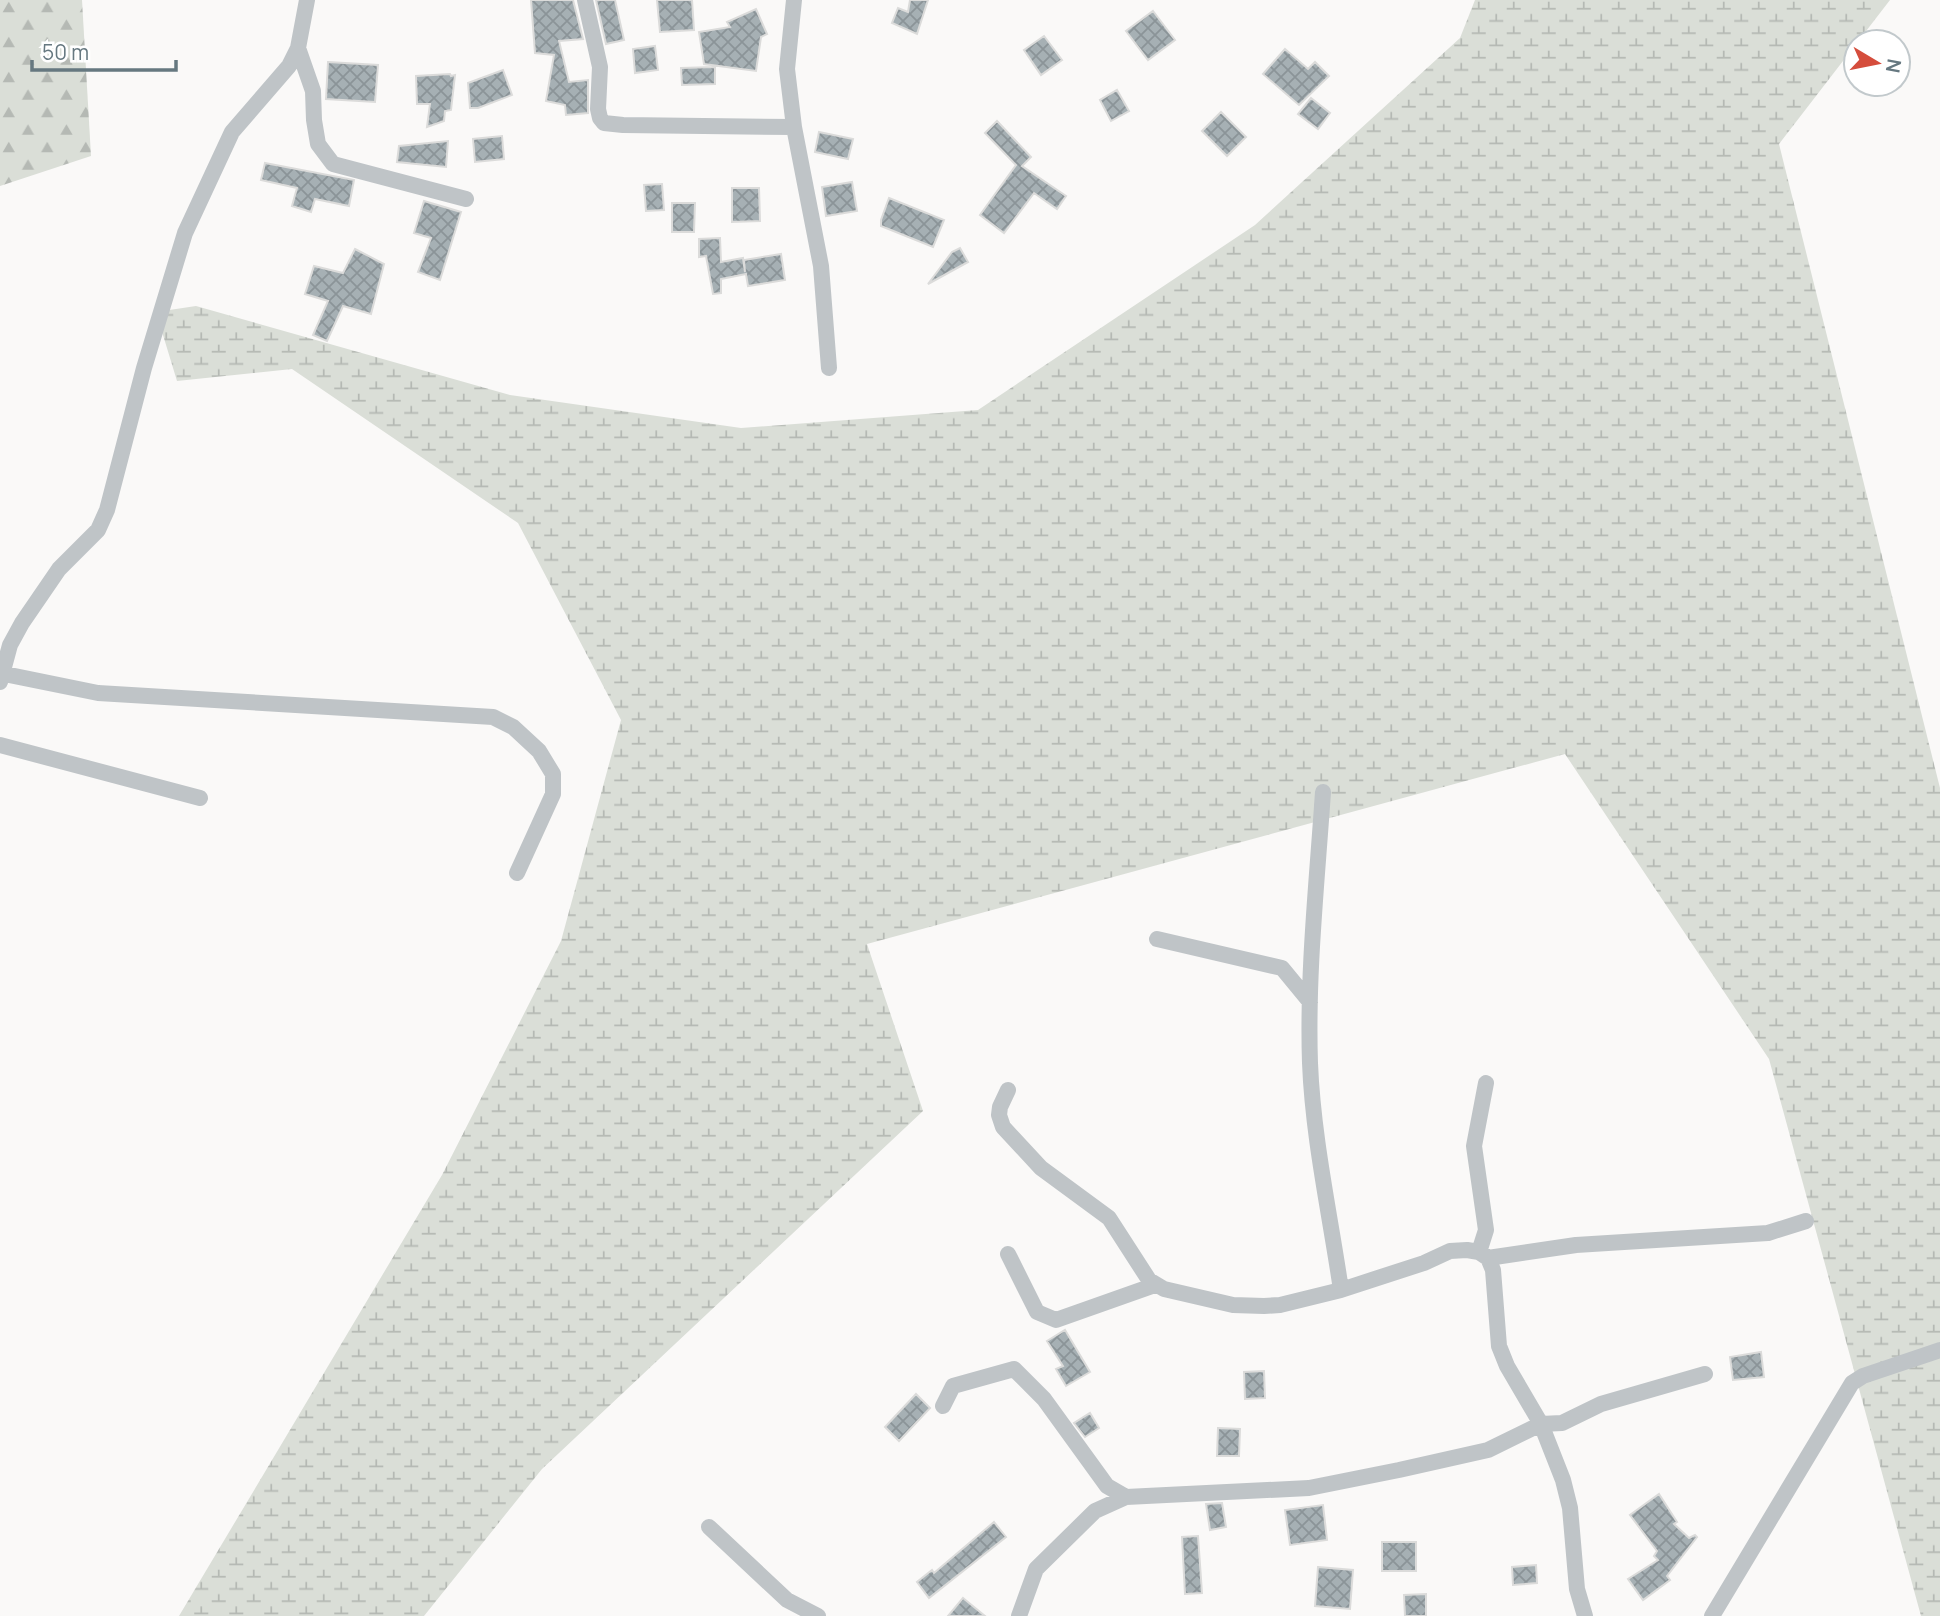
<svg xmlns="http://www.w3.org/2000/svg" width="1940" height="1616" viewBox="0 0 1940 1616" font-family="Manrope,sans-serif">
<style>
.forest{fill:url(#forest-firs)}
.wetland{fill:url(#wetland-marsh)}
.building{fill:url(#building-cross-hatch);stroke:#dbdbda;stroke-width:2}
.lines{fill:none;stroke-linecap:round;stroke-linejoin:round}
.minor{stroke:#bfc4c7;stroke-width:16}
</style>
<defs>
<pattern id="forest-firs" width="22" height="20" patternUnits="userSpaceOnUse" patternTransform="scale(1.75)"><rect width="22" height="20" fill="#daded7"/><path d="M5 1l3.5 6h-7zM16 11l3.5 6h-7z" fill="#b5b9b4"/></pattern>
<pattern id="wetland-marsh" width="20" height="14" patternUnits="userSpaceOnUse" patternTransform="scale(1.75)"><rect width="20" height="14" fill="#daded7"/><path d="M1 5h8M5 5V1M11 12h8M15 12V8" fill="none" stroke="#b5b9b4"/></pattern>
<pattern id="building-cross-hatch" width="8" height="8" patternUnits="userSpaceOnUse" patternTransform="scale(1.75)"><rect width="8" height="8" fill="#a6b0b4"/><path d="M0 0l8 8M0 8l8-8" fill="none" stroke="#8b9498"/></pattern>
</defs>
<rect width="100%" height="100%" fill="#faf9f8"/>
<!-- forest -->
<path class="forest" d="M 0,0 L 82,0 L 91,156 L 0,186 Z"/>
<!-- wetland -->
<path class="wetland" d="M 1475,0 L 1890,0 L 1779,144 L 1940,788 L 1940,1616 L 1921,1616 L 1769,1059 L 1565,754 L 867,944 L 923,1111 L 542,1469 L 424,1616 L 179,1616 L 442,1175 L 561,941 L 621,720 L 518,523 L 292,369 L 177,381 L 156,312 L 196,306 L 510,395 L 741,428 L 978,410 L 1255,225 L 1460,38 Z"/>
<!-- building -->
<path class="building" d="M 531,0 L 573,0 L 583,39 L 559,41 L 569,82 L 588,80 L 588,113 L 566,115 L 565,105 L 546,101 L 554,55 L 535,53 Z
M 596,0 L 615,0 L 624,40 L 606,44 Z
M 657,0 L 692,0 L 694,30 L 660,32 Z
M 910,0 L 928,0 L 917,34 L 892,23 L 898,8 L 908,12 Z
M 756,9 L 767,34 L 761,37 L 756,71 L 704,64 L 699,32 L 730,27 L 727,22 Z
M 1153,11 L 1175,40 L 1148,60 L 1126,31 Z
M 1044,36 L 1062,60 L 1041,75 L 1024,50 Z
M 655,46 L 658,70 L 635,73 L 633,49 Z
M 1285,49 L 1308,69 L 1315,62 L 1329,76 L 1299,105 L 1263,74 Z
M 328,62 L 378,65 L 375,102 L 326,99 Z
M 715,67 L 715,84 L 682,85 L 681,68 Z
M 503,70 L 512,95 L 478,108 L 470,108 L 468,83 Z
M 450,74 L 451,76 L 455,75 L 451,110 L 445,111 L 444,121 L 427,127 L 430,104 L 417,104 L 416,76 Z
M 1117,90 L 1129,111 L 1111,121 L 1100,100 Z
M 1311,98 L 1330,113 L 1318,129 L 1298,114 Z
M 1221,112 L 1246,137 L 1227,156 L 1202,131 Z
M 997,121 L 1031,157 L 1022,166 L 1066,196 L 1057,209 L 1034,193 L 1004,233 L 980,215 L 1016,165 L 985,133 Z
M 819,132 L 853,139 L 848,159 L 815,152 Z
M 502,136 L 504,159 L 475,162 L 473,139 Z
M 448,141 L 446,167 L 397,162 L 399,146 Z
M 265,163 L 354,180 L 349,206 L 315,199 L 311,212 L 292,206 L 297,188 L 261,180 Z
M 852,182 L 857,211 L 826,216 L 822,187 Z
M 662,184 L 664,210 L 646,211 L 644,185 Z
M 732,188 L 759,188 L 760,221 L 732,222 Z
M 889,198 L 944,220 L 933,247 L 881,226 L 881,220 Z
M 424,201 L 461,212 L 440,280 L 418,272 L 431,238 L 414,233 Z
M 672,203 L 695,203 L 694,232 L 672,232 Z
M 720,238 L 721,262 L 743,258 L 745,272 L 744,260 L 781,254 L 785,280 L 748,286 L 746,274 L 721,279 L 721,293 L 713,294 L 706,256 L 699,257 L 699,239 Z
M 960,248 L 968,262 L 928,284 L 952,252 Z
M 355,249 L 384,264 L 371,314 L 343,306 L 327,341 L 313,335 L 328,301 L 305,294 L 314,266 L 343,273 Z
M 1065,1330 L 1090,1372 L 1066,1386 L 1056,1369 L 1063,1366 L 1047,1341 Z
M 1761,1352 L 1764,1377 L 1733,1380 L 1730,1357 Z
M 1264,1371 L 1265,1398 L 1245,1399 L 1244,1372 Z
M 916,1394 L 930,1408 L 899,1441 L 885,1427 Z
M 1090,1413 L 1099,1428 L 1085,1437 L 1074,1423 Z
M 1218,1428 L 1240,1429 L 1239,1456 L 1217,1456 Z
M 1659,1494 L 1677,1522 L 1674,1524 L 1689,1538 L 1695,1535 L 1697,1537 L 1667,1576 L 1670,1580 L 1643,1600 L 1628,1579 L 1658,1560 L 1654,1556 L 1657,1551 L 1630,1515 Z
M 1222,1503 L 1226,1527 L 1210,1530 L 1206,1504 Z
M 1323,1505 L 1327,1540 L 1290,1545 L 1285,1510 Z
M 994,1522 L 1006,1537 L 929,1598 L 917,1582 L 932,1570 L 934,1573 Z
M 1198,1536 L 1202,1593 L 1185,1594 L 1182,1537 Z
M 1382,1542 L 1416,1542 L 1416,1571 L 1382,1571 Z
M 1536,1565 L 1537,1583 L 1513,1585 L 1512,1567 Z
M 1318,1567 L 1353,1570 L 1350,1609 L 1315,1606 Z
M 1426,1594 L 1426,1616 L 1405,1616 L 1404,1595 Z
M 963,1598 L 985,1616 L 948,1616 Z"/>
<g class="lines">
<!-- minor -->
<path class="minor" d="M 585,0 L 600,67 L 598,109 L 600,118 L 604,123 L 623,125 L 794,127
M 794,0 L 787,69 L 794,127 L 821,266 L 829,368
M 298,48 L 313,91 L 314,120 L 318,144 L 333,164 L 466,199
M 0,673 L 98,693 L 493,717 L 513,727 L 539,751 L 553,774 L 553,794 L 517,873
M 0,682 L 10,645 L 22,623 L 59,569 L 98,530 L 107,510 L 144,368 L 185,233 L 232,132 L 289,66 L 298,48 L 307,0
M 0,745 L 200,798
M 1323,792 C 1317,882 1307,973 1310,1063 C 1313,1139 1330,1214 1341,1290
M 1157,939 L 1282,968 L 1310,1002
M 1008,1090 L 1000,1107 L 999,1115 L 1003,1127 L 1041,1168 L 1109,1218 L 1149,1280 L 1164,1289 L 1233,1305 L 1264,1306 L 1280,1305 L 1341,1290 L 1424,1263 L 1450,1251 L 1467,1250 L 1479,1252 L 1488,1258 L 1493,1270 L 1499,1346 L 1507,1366 L 1541,1424 L 1563,1480 L 1570,1508 L 1577,1589 L 1585,1616
M 1479,1252 L 1486,1230 L 1474,1146 L 1486,1083
M 1008,1254 L 1037,1312 L 1056,1320 L 1155,1285
M 1488,1258 L 1576,1245 L 1768,1233 L 1806,1221
M 943,1406 L 953,1386 L 1014,1369 L 1044,1399 L 1107,1486 L 1126,1497
M 709,1527 L 787,1600 L 818,1616
M 1019,1616 L 1036,1569 L 1095,1511 L 1126,1497 L 1309,1488 L 1399,1470 L 1488,1450 L 1541,1424 L 1562,1423 L 1601,1404 L 1705,1374
M 1712,1616 L 1852,1383 L 1863,1376 L 1940,1350"/>
</g>
<!-- north arrow -->
<g transform="translate(1877 63) rotate(100)"><circle r="33" fill="#ffffff" stroke="#c2c9cc" stroke-width="2"/>
<path d="M0-5L12 26L0 18L-12 26Z" fill="#d54d3c"/>
<text y="-10" font-size="19" font-weight="bold" text-anchor="middle" fill="#667880">N</text>
</g>
<!-- scale -->
<path d="M32 60v10h144v-10" fill="none" stroke="#667880" stroke-width="3.5"/>
<text x="42" y="60" font-size="21" fill="#667880" stroke="#ffffff" stroke-width="5" paint-order="stroke">50 m</text>
</svg>
